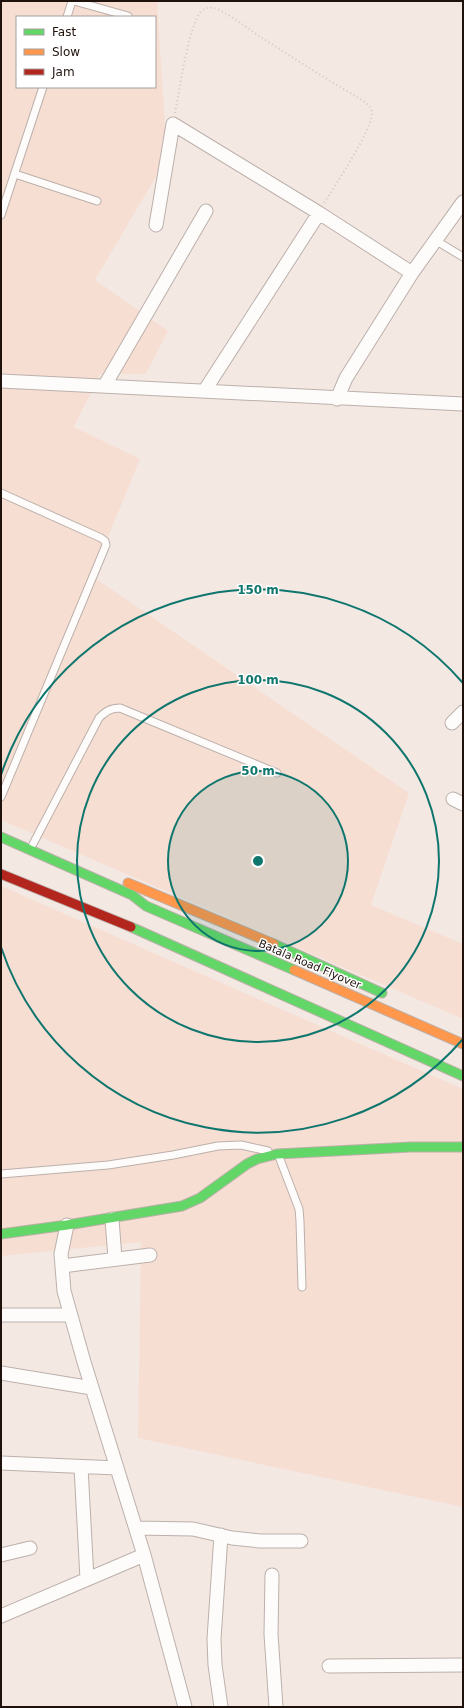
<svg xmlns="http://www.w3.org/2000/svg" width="464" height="1708" viewBox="0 0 464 1708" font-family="'DejaVu Sans',sans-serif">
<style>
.built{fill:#f7ded3;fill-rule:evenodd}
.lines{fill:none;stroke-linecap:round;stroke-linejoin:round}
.lane-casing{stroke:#bcb0ab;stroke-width:9}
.street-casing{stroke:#bcb0ab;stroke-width:15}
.fast-casing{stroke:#bcb0ab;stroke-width:11}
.slow-casing{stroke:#bcb0ab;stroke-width:11}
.jam-casing{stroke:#bcb0ab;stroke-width:11}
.path{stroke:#cdc9c7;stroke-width:2;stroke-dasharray:1 3;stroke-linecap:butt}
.lane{stroke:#fdfcfb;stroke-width:7}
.street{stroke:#fdfcfb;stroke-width:13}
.fast{stroke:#63d668;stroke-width:9}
.slow{stroke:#ff974d;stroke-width:9}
.jam{stroke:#b3261e;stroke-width:9}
.ring{fill:none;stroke:#0f766e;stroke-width:2}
.labels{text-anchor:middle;stroke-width:3;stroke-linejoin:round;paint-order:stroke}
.street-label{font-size:11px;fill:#1f120d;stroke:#fff}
.centre{fill:#0f766e;stroke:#fff;stroke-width:2}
.ring-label{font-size:12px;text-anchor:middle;font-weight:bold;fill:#0f766e;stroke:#fff;stroke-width:3;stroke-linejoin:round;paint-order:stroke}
</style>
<rect width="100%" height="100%" fill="#f4e8e3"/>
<!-- built -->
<path class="built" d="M 1,1 L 157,1 L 167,158 L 95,280 L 168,331 L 146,374 L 100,374 L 74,427 L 140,459 L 92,576 L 409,793 L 371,905 L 463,944 L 463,1019 L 1,820 ZM 17,17 L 155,17 L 155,87 L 17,87 Z
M 1,886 L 463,1089 L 463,1507 L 138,1438 L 141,1242 L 1,1256 Z"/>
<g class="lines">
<defs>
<path id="lane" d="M 74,1 L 128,16
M 67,17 L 72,1
M 15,174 L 97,201
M 1,215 L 43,87
M 435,240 L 463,257
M 1,493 L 101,538 L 105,541 L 106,545 L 1,797
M 33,844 L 99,718 C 106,711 111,708 120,708 L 277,773
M 278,1154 L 299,1209 L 300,1221 L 302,1287
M 1,1174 L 108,1165 L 173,1155 L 218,1146 L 241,1145 L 268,1151"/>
<path id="street" d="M 156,225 L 173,124 L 319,213 L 412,273
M 1,381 L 463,404
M 105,385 L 206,211
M 205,390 L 319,213
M 337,399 L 346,378 L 412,273 L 463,202
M 452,723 L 463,712
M 453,799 L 463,804
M 112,1219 L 115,1259
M 67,1225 L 61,1254 L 64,1291 L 84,1362 L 144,1555 L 185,1707
M 62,1266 L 150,1255
M 1,1315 L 70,1315
M 1,1373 L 92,1388
M 1,1463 L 117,1468
M 81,1467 L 87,1579
M 136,1528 L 193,1529 L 232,1538 L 260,1541 L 301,1541
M 221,1535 L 214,1639 L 215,1665 L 221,1707
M 1,1555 L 30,1548
M 272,1575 L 271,1634 L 276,1707
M 1,1616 L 144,1555
M 329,1666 L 463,1665"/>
<path id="fast" d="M 1,837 L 132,895 L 146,906 L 294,970
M 131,927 L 463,1076
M 274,944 L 382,993
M 1,1234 L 67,1225 L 182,1206 L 200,1198 L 247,1164 L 257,1159 L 277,1154 L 411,1147 L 463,1147"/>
<path id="slow" d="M 128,883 L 274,944
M 294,970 L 463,1044"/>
<path id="jam" d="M 1,874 L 131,927"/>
</defs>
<!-- lane casing -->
<use href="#lane" class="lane-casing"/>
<!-- street casing -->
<use href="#street" class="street-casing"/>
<!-- fast casing -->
<use href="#fast" class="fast-casing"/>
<!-- slow casing -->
<use href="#slow" class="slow-casing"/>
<!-- jam casing -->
<use href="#jam" class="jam-casing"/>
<!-- path -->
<path class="path" d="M 175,113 C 179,95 189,17 204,9 C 210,6 216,8 221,11 C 237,19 252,32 267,41 C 299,62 332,82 365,102 C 368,105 371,107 372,112 C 372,131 335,185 324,203"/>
<!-- lane -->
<use href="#lane" class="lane"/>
<!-- street -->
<use href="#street" class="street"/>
<!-- fast -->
<use href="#fast" class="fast"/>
<!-- slow -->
<use href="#slow" class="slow"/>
<!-- jam -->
<use href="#jam" class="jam"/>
</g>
<!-- distance rings -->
<circle cx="258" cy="861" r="90" fill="#0f766e" fill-opacity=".12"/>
<g class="ring">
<circle cx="258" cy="861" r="90"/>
<circle cx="258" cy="861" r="181"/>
<path d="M463 1039A271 271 0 0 1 1 947M1 775A271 271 0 0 1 463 683"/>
</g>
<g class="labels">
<!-- street labels -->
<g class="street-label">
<text transform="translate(310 964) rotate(23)" y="4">Batala Road Flyover</text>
</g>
</g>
<circle cx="258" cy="861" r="6" class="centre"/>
<g class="ring-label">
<text x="258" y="594">150 m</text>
<text x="258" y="684">100 m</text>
<text x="258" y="775">50 m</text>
</g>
<!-- border -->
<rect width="464" height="1708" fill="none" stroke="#1f120d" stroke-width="4"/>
<!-- legend -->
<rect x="16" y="16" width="140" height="72" fill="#ffffff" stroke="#a5a09e"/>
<rect x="24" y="29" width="20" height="6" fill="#63d668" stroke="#a5a09e"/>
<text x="52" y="36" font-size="12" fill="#1f120d">Fast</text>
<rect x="24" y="49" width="20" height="6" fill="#ff974d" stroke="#a5a09e"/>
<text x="52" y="56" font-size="12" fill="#1f120d">Slow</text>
<rect x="24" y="69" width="20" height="6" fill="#b3261e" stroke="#a5a09e"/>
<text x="52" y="76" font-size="12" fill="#1f120d">Jam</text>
</svg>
